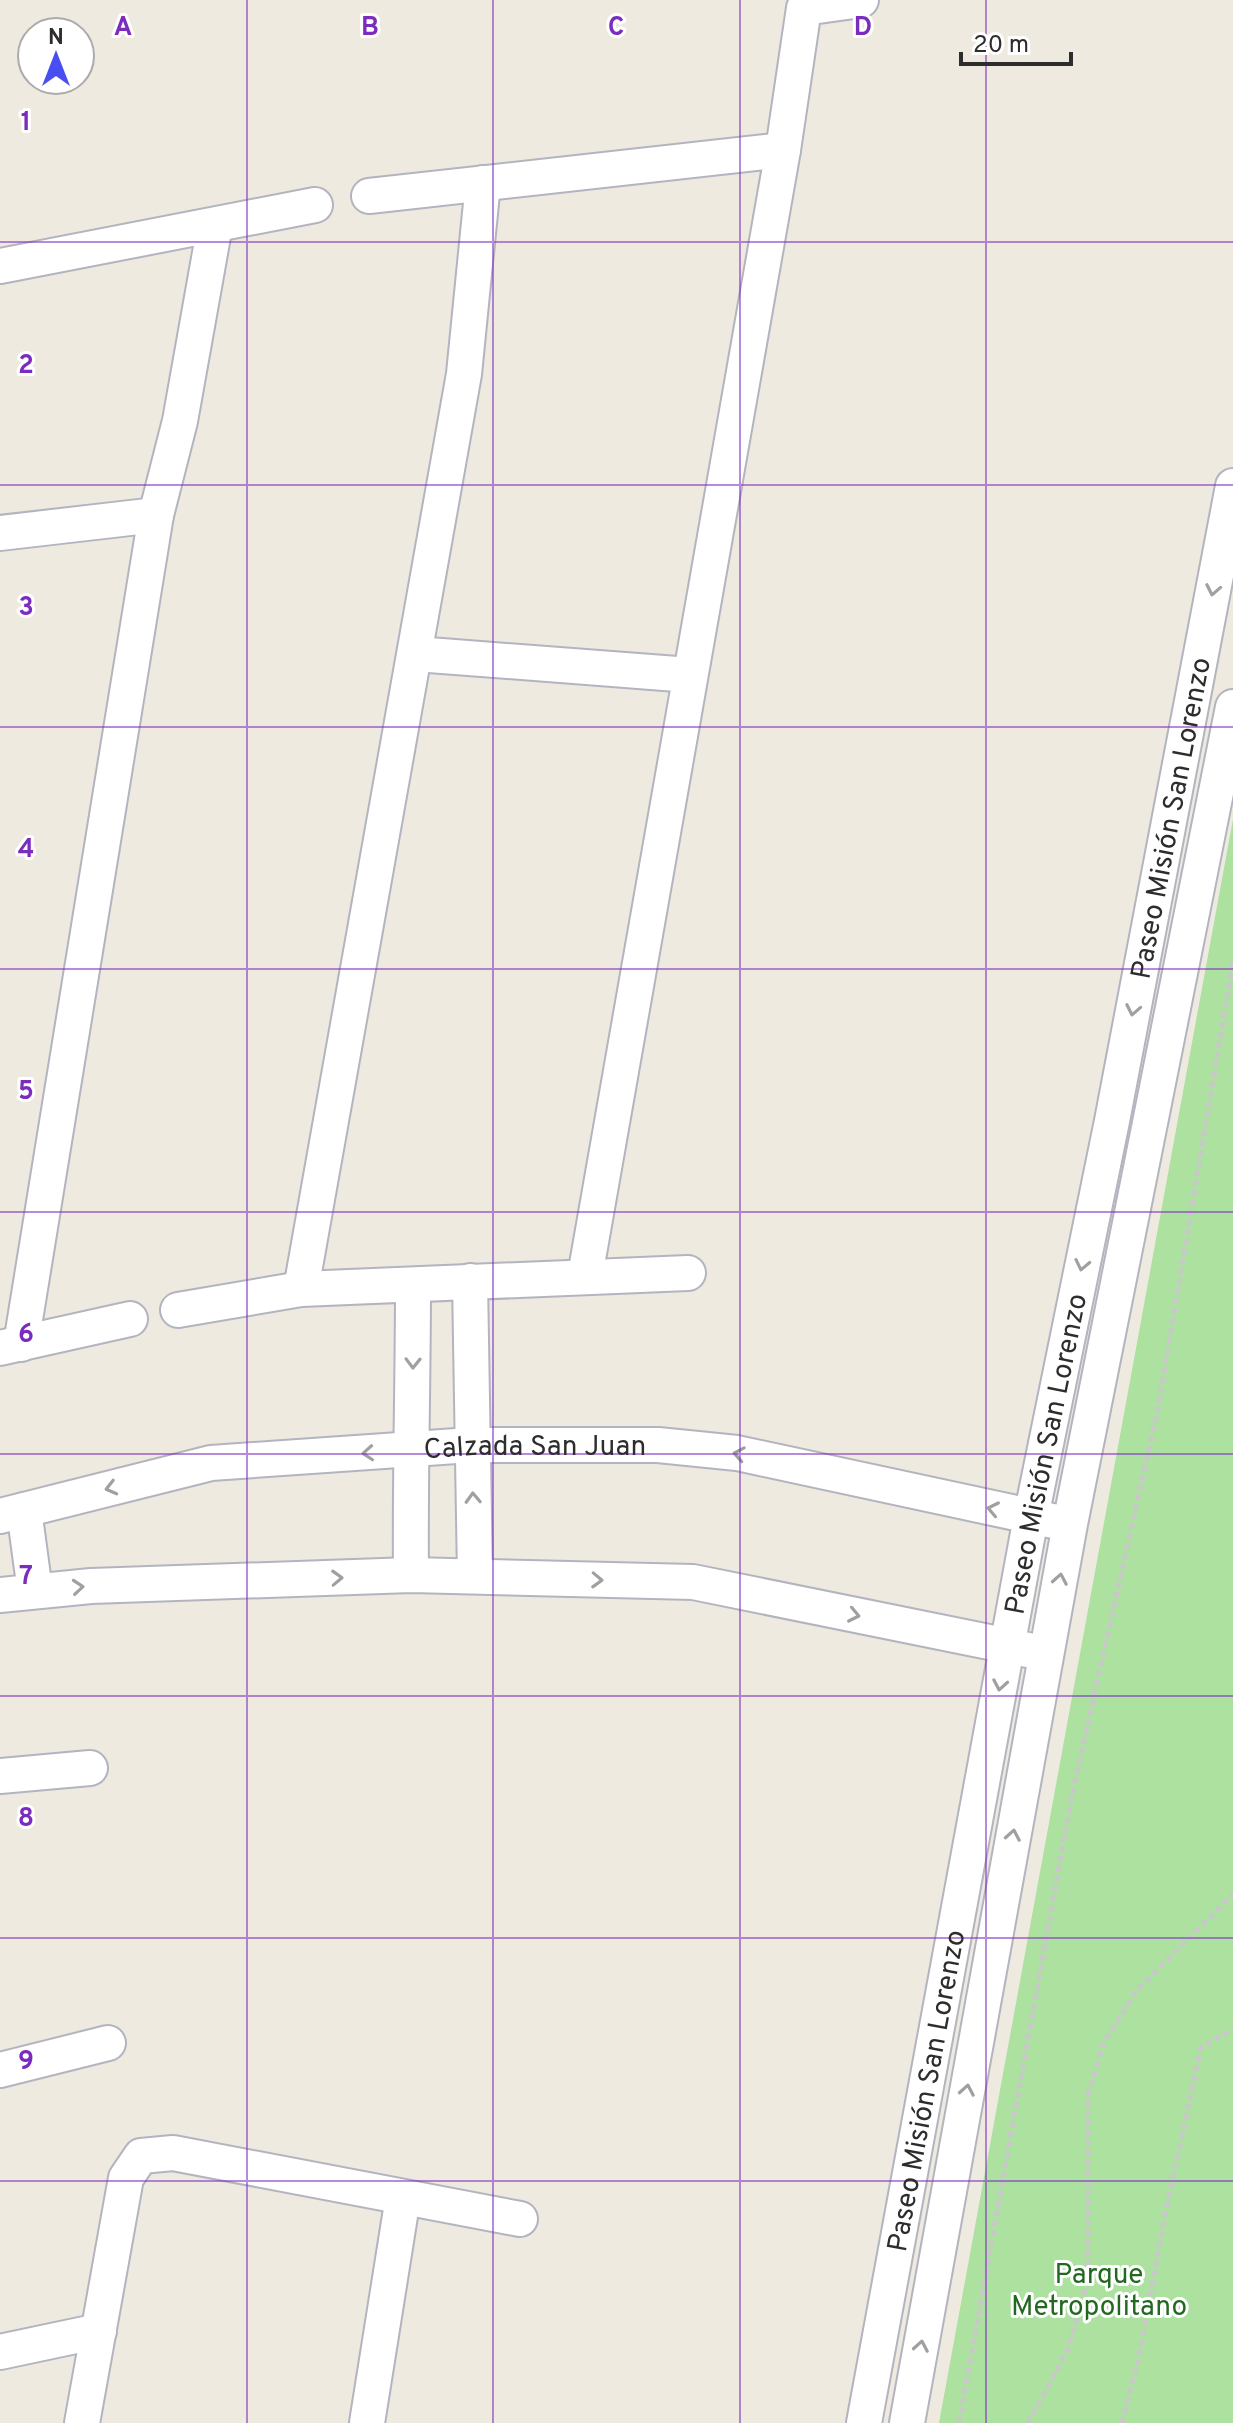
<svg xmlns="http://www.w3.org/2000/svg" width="1233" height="2423" viewBox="0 0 1233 2423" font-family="Overpass,sans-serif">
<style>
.green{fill:#ace1a0}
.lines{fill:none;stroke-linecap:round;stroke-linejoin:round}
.street-casing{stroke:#b3b4bf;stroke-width:38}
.path{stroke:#c8c8c8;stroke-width:5;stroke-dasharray:6 4;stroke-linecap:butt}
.street{stroke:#fff;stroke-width:34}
.oneway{stroke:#a0a0a0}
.grid{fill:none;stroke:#7b2cbf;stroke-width:2;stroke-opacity:0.55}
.labels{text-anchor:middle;stroke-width:6;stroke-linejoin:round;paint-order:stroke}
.street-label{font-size:28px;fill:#2d2d2d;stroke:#fff}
.park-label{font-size:28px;fill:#22681f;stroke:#fff}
.grid-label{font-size:26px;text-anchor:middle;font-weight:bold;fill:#7b2cbf;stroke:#fff;stroke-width:6;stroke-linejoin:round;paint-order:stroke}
</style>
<rect width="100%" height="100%" fill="#eeeae0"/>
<!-- green -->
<path class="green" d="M 1233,819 L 1233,2423 L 939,2423 Z"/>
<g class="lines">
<defs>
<g id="street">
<path d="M 369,196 L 783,150"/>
<path d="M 0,266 L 315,205"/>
<path d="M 0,533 L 156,515"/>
<path d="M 416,654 L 690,675"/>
<path d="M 585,1276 L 783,150 L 804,8 L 861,0"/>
<path d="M 470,1281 L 475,1576"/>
<path d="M 301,1289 L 464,374 L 483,183"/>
<path d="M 178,1310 L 301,1289 L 688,1273"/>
<path d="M 21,1344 L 156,515 L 180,421 L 215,225"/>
<path d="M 0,1348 L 130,1319"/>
<path d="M 24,1510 L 35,1591"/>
<path id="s1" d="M 0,1516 L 211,1463 L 471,1445 L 658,1445 L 737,1453 L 1053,1521"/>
<path d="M 411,1575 C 410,1478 413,1381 413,1285"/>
<path d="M 0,1595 L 91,1586 L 411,1575 L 693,1582 L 1028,1650"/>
<path d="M 0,1776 L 90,1768"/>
<path d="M 0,2070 L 108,2043"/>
<path d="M 0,2352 L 99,2331"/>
<path d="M 82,2423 L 126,2178 L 141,2156 L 173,2153 L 520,2219"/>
<path d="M 367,2423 L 403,2197"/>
<path id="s2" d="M 864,2423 L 1031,1517 L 1112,1121 L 1233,486"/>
<path d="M 907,2423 L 1070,1524 L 1233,707"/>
</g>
</defs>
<!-- street casing -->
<use href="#street" class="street-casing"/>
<!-- path -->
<path class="path" d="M 959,2423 L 1071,1800 L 1158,1408 L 1233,962
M 1028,2423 L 1068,2349 L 1088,2281 L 1088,2096 L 1104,2042 L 1137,1990 L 1233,1894
M 1122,2423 L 1139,2356 L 1166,2210 L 1201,2047 L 1233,2029"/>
<!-- street -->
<use href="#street" class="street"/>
</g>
<!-- one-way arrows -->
<defs><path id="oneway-chevron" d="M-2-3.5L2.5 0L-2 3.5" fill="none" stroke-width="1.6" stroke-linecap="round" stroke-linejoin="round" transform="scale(2)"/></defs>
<g class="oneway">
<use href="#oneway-chevron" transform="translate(1213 590) rotate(101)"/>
<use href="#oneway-chevron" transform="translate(1133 1010) rotate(101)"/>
<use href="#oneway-chevron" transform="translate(1082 1265) rotate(102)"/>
<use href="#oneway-chevron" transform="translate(413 1363) rotate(91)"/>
<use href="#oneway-chevron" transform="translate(368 1453) rotate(176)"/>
<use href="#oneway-chevron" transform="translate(739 1454) rotate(-170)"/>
<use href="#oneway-chevron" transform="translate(111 1488) rotate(166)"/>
<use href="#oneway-chevron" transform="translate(473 1498) rotate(-92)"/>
<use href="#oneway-chevron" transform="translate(993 1509) rotate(-168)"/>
<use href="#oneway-chevron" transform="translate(337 1578) rotate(-2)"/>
<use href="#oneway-chevron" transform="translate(1060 1579) rotate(-80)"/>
<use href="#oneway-chevron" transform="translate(597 1580) rotate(2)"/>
<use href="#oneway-chevron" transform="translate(78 1587) rotate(-5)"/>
<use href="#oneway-chevron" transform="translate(854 1615) rotate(12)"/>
<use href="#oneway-chevron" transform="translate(1000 1685) rotate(100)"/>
<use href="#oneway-chevron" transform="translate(1013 1835) rotate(-80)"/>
<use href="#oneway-chevron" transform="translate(967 2090) rotate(-80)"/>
<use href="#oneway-chevron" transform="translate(921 2346) rotate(-80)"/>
</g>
<!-- grid -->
<path class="grid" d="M 247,0 L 247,2423M 493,0 L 493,2423M 740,0 L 740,2423M 986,0 L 986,2423M 0,242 L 1233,242M 0,485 L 1233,485M 0,727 L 1233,727M 0,969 L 1233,969M 0,1212 L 1233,1212M 0,1454 L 1233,1454M 0,1696 L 1233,1696M 0,1938 L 1233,1938M 0,2181 L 1233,2181"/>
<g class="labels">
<!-- street labels -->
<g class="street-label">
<text dy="10" stroke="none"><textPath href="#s2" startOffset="1634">Paseo Misión San Lorenzo</textPath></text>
<text dy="10" stroke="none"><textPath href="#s1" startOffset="542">Calzada San Juan</textPath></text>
<text dy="10" stroke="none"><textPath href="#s2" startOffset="986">Paseo Misión San Lorenzo</textPath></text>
<text dy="10" stroke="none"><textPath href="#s2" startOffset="338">Paseo Misión San Lorenzo</textPath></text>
</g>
<!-- park labels -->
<g class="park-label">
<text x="1099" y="2283">Parque<tspan x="1099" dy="32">Metropolitano</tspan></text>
</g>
</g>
<g class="grid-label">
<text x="123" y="35">A</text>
<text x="370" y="35">B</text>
<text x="616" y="35">C</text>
<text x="863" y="35">D</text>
<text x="26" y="130">1</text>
<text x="26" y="373">2</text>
<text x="26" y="615">3</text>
<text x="26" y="857">4</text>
<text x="26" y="1099">5</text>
<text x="26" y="1342">6</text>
<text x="26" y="1584">7</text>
<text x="26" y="1826">8</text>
<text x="26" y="2069">9</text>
</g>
<!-- north arrow -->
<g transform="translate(56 56)"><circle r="38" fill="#ffffff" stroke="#ababab" stroke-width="2"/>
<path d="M0-6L14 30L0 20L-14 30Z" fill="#494ef2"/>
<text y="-12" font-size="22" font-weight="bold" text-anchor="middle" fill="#2d2d2d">N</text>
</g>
<!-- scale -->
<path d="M961 52v12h110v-12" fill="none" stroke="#2d2d2d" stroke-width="4"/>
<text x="973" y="52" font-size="24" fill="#2d2d2d" stroke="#ffffff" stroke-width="6" paint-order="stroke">20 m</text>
</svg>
